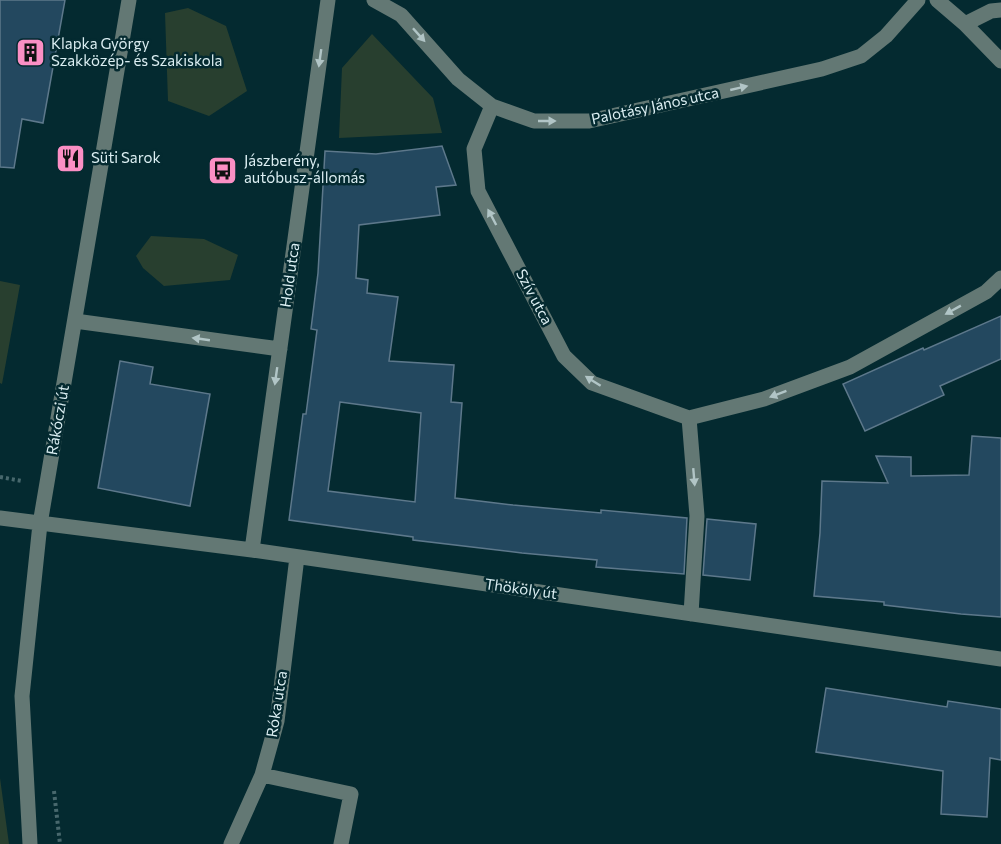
<svg xmlns="http://www.w3.org/2000/svg" width="1001" height="844" viewBox="0 0 1001 844" font-family="Commissioner,sans-serif">
<style>
.green{fill:#283f2f}
.building{fill:#23485f;stroke:#5d788b;stroke-width:1.5;fill-rule:evenodd}
.lines{fill:none;stroke-linecap:round;stroke-linejoin:round}
.path{stroke:#48686d;stroke-width:4;stroke-dasharray:3 3;stroke-linecap:butt}
.minor{stroke:#637874;stroke-width:15}
.oneway{fill:#b1c5c6}
.labels{text-anchor:middle;stroke-width:5;stroke-linejoin:round;paint-order:stroke}
.poi-label{font-size:15px;fill:#dbeef2;stroke:#042a30;text-anchor:start}
.street-label{font-size:15px;fill:#dbeef2;stroke:#042a30}
</style>
<rect width="100%" height="100%" fill="#042a30"/>
<!-- green -->
<path class="green" d="M 188,8 L 226,26 L 247,91 L 209,116 L 168,101 L 165,13 Z
M 372,34 L 433,98 L 442,133 L 339,138 L 342,68 Z
M 151,236 L 204,239 L 238,255 L 230,280 L 164,286 L 143,268 L 136,256 Z
M 0,281 L 20,285 L 2,384 L 0,383 Z
M 0,778 L 9,844 L 0,844 Z"/>
<!-- building -->
<path class="building" d="M 0,0 L 65,0 L 43,123 L 22,119 L 14,168 L 0,167 Z
M 442,146 L 456,185 L 436,187 L 440,215 L 359,225 L 356,278 L 368,280 L 367,293 L 398,297 L 389,361 L 454,365 L 451,402 L 462,403 L 455,498 L 513,505 L 601,513 L 601,510 L 687,518 L 684,574 L 596,567 L 597,560 L 522,553 L 413,540 L 413,537 L 289,520 L 303,414 L 306,414 L 317,330 L 311,329 L 318,273 L 325,151 L 376,154 ZM 340,402 L 421,413 L 415,502 L 328,491 Z
M 1001,316 L 1001,359 L 940,386 L 944,395 L 865,431 L 843,384 L 923,348 L 924,350 Z
M 120,361 L 153,367 L 150,384 L 210,394 L 190,506 L 98,488 Z
M 972,436 L 1001,438 L 1001,617 L 961,614 L 884,605 L 884,602 L 814,596 L 820,533 L 822,481 L 888,483 L 876,456 L 911,457 L 911,476 L 969,475 Z
M 707,519 L 756,524 L 750,580 L 703,575 Z
M 826,688 L 947,707 L 948,701 L 1001,709 L 1001,760 L 990,758 L 987,817 L 941,814 L 943,771 L 816,752 Z"/>
<g class="lines">
<!-- path -->
<path class="path" d="M 0,477 L 22,481
M 54,791 L 60,844"/>
<!-- minor -->
<path class="minor" d="M 374,0 L 401,15 L 458,79 L 492,106 L 534,121 L 589,121 L 822,69 L 861,56 L 886,36 L 918,0
M 937,0 L 965,24 L 1001,61
M 965,24 L 991,11 L 1001,10
M 492,106 L 474,149 L 478,191 L 564,356 L 592,383 L 689,418 L 764,399 L 850,367 L 986,292 L 1001,278
M 75,321 L 280,349
M 689,418 L 697,516 L 691,614
M 0,518 L 252,550 L 1001,659
M 252,550 L 328,0
M 262,775 L 351,794 L 341,844
M 30,844 L 22,696 L 40,524 L 129,0
M 231,844 L 262,775 L 277,721 L 297,557"/>
</g>
<!-- one-way arrows -->
<defs><path id="oneway-solid" d="M-6-.8H1V-3.2L6.5 0L1 3.2V.8H-6Z" transform="scale(1.5)"/></defs>
<g class="oneway">
<use href="#oneway-solid" transform="translate(419 35) rotate(48)"/>
<use href="#oneway-solid" transform="translate(320 58) rotate(98)"/>
<use href="#oneway-solid" transform="translate(739 88) rotate(-13)"/>
<use href="#oneway-solid" transform="translate(547 121)"/>
<use href="#oneway-solid" transform="translate(492 217) rotate(-118)"/>
<use href="#oneway-solid" transform="translate(953 310) rotate(151)"/>
<use href="#oneway-solid" transform="translate(201 339) rotate(-172)"/>
<use href="#oneway-solid" transform="translate(276 376) rotate(98)"/>
<use href="#oneway-solid" transform="translate(593 381) rotate(-148)"/>
<use href="#oneway-solid" transform="translate(778 394) rotate(159)"/>
<use href="#oneway-solid" transform="translate(694 477) rotate(85)"/>
</g>
<!-- icons -->
<defs>
<symbol id="building-square" viewBox="-11 -11 22 22"><rect x="-9" y="-9" width="18" height="18" rx="4" fill="#fb8fc4" stroke="#042a30"/><path d="M-4-6H4V6H1V3H-1V6H-4ZM-2.5-4.3h1.7v1.8h-1.7ZM.8-4.3h1.7v1.8H.8ZM-2.5-1h1.7V.8h-1.7ZM.8-1h1.7V.8H.8Z" fill="#111"/></symbol>
<symbol id="restaurant-square" viewBox="-11 -11 22 22"><rect x="-9" y="-9" width="18" height="18" rx="4" fill="#fb8fc4" stroke="#042a30"/><path d="M-5-6h1v4h1v-4h1v4h1v-4h1v5L-1.5 .5V6h-2V.5L-5-1ZM5-6V6H3V1.5H1.5Q1.5-4 5-6Z" fill="#111"/></symbol>
<symbol id="bus-square" viewBox="-11 -11 22 22"><rect x="-9" y="-9" width="18" height="18" rx="4" fill="#fb8fc4" stroke="#042a30"/><path d="M-5-6H5V4H4V6H2V4H-2V6H-4V4H-5ZM-3.5-4V0h7V-4ZM-3.5 1.2v1.5H-2V1.2ZM2 1.2v1.5H3.5V1.2Z" fill="#111"/></symbol>
</defs>
<g fill-rule="evenodd">
<use href="#building-square" x="14" y="36" width="33" height="33"/>
<use href="#restaurant-square" x="54" y="142" width="33" height="33"/>
<use href="#bus-square" x="206" y="154" width="33" height="33"/>
</g>
<g class="labels">
<!-- poi labels -->
<g class="poi-label">
<text x="51" y="49">Klapka György<tspan x="51" dy="17">Szakközép- és Szakiskola</tspan></text>
<text x="91" y="163">Süti Sarok</text>
<text x="244" y="166">Jászberény,<tspan x="244" dy="17">autóbusz-állomás</tspan></text>
</g>
<!-- street labels -->
<g class="street-label">
<text transform="translate(655 106) rotate(-12)" y="5">Palotásy János utca</text>
<text transform="translate(290 275) rotate(-82)" y="5">Hold utca</text>
<text transform="translate(534 297) rotate(62)" y="5">Szív utca</text>
<text transform="translate(58 420) rotate(-80)" y="5">Rákóczi út</text>
<text transform="translate(521 589) rotate(8)" y="5">Thököly út</text>
<text transform="translate(277 704) rotate(-81)" y="5">Róka utca</text>
</g>
</g>
</svg>
